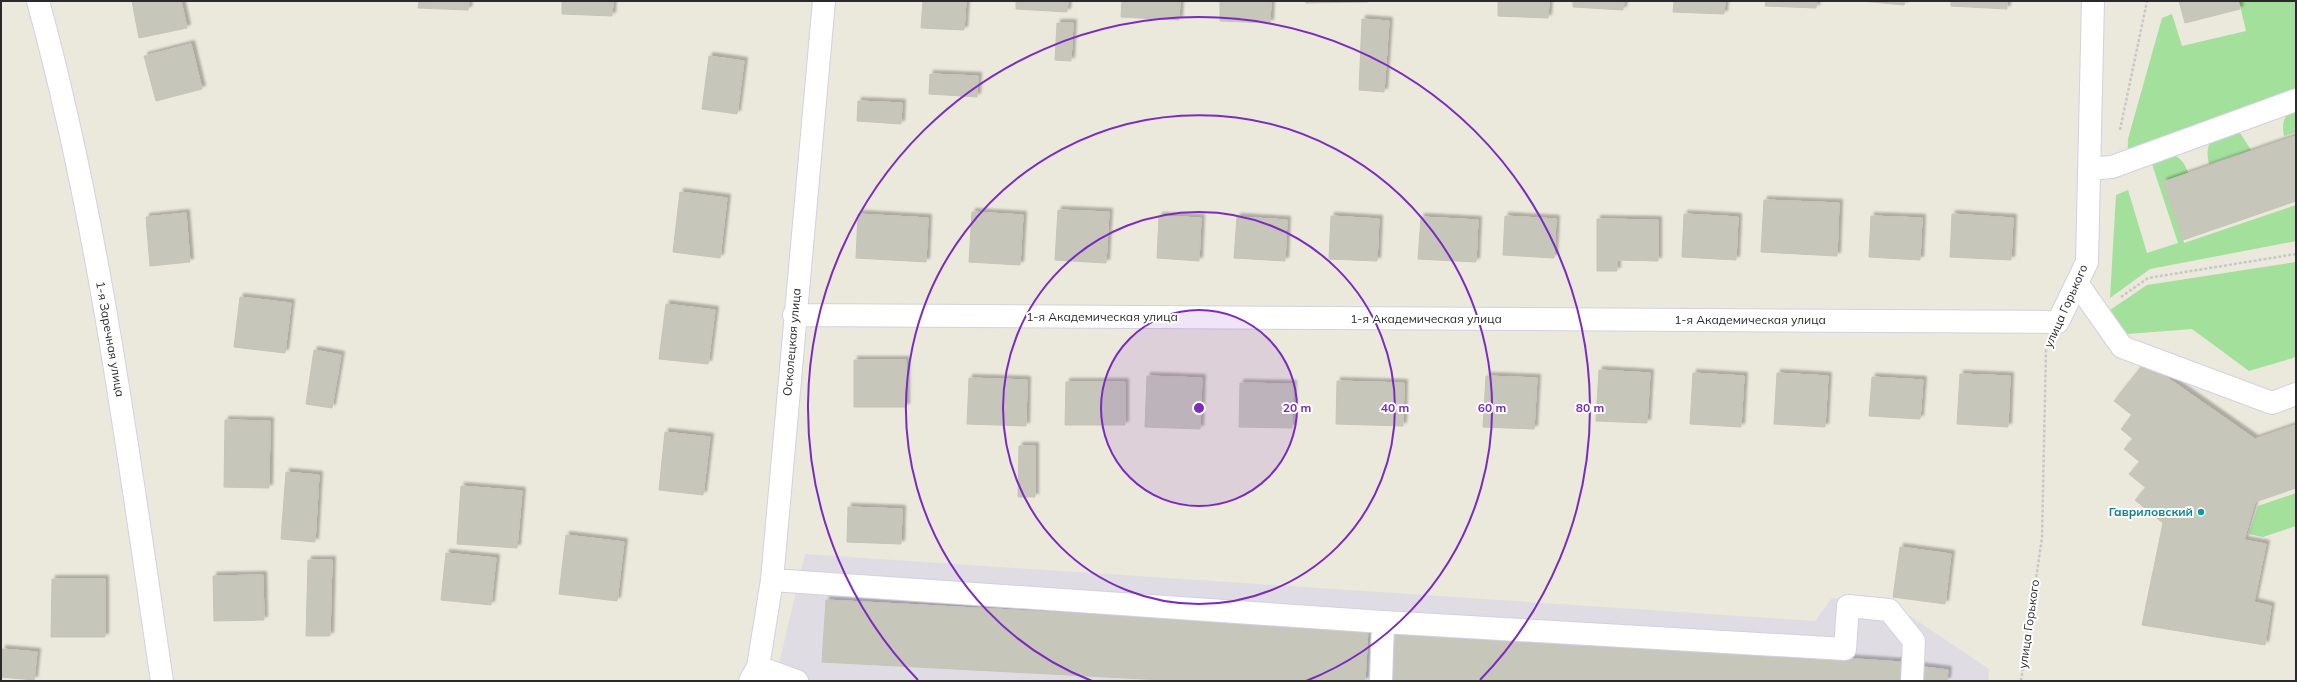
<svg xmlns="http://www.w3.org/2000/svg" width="2297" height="682" viewBox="0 0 2297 682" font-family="Mulish,sans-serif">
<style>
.industrial{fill:#e0dce4}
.green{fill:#a2e09b}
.building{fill:#c7c6bb;stroke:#c7c4b6;filter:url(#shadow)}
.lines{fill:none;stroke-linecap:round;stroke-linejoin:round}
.minor-casing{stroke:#d2d1e2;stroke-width:24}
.path{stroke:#c8c8c8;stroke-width:2.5;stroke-dasharray:3 2;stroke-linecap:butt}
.minor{stroke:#fff;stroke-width:22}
.ring{fill:none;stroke:#7b2cbf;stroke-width:2}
.culture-dot{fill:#0f9aa8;stroke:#fff;stroke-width:1.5}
.labels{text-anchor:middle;stroke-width:4;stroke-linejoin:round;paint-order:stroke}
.street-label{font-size:12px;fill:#2a2a2a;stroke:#fff}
.culture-label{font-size:12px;font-weight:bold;fill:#0d838f;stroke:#fff;text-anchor:end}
.centre{fill:#7b2cbf;stroke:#fff;stroke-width:2}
.ring-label{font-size:12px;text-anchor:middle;font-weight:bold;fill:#7b2cbf;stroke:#fff;stroke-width:4;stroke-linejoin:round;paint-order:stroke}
</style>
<defs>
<filter id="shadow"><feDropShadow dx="3.5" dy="-3.5" stdDeviation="1" flood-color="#0004"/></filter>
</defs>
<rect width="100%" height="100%" fill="#ebe8dc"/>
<!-- industrial -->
<path class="industrial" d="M 805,554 L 1815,621 L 1832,598 L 1892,604 L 1989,669 L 1988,681 L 775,681 Z"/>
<!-- green -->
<path class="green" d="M 2239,1 L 2296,1 L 2296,104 L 2127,165 L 2128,139 L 2162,18 L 2172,14 L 2182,46 L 2246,31 Z
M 2296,105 L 2296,132 L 2284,136 C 2281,121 2285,115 2296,105 Z
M 2232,130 L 2240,133 L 2251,150 L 2209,164 C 2204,143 2212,136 2232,130 Z
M 2168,153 C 2179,156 2185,162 2188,173 L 2163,182 L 2184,243 L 2296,205 L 2296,241 L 2150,269 L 2110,298 L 2116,195 L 2128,190 L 2147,253 L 2178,243 L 2150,158 Z
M 2296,262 L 2296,357 L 2249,371 L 2192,329 L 2127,334 L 2110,310 L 2147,285 Z
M 2296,493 L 2296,526 L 2263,537 L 2249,534 L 2258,506 Z"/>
<!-- building -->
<path class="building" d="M 132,1 L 181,1 L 187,28 L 139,38 Z
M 419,1 L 469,1 L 468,10 L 418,8 Z
M 562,1 L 613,1 L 612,16 L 562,14 Z
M 923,1 L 966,1 L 964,30 L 921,28 Z
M 1016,1 L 1068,1 L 1067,12 L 1016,9 Z
M 1122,1 L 1180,1 L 1179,20 L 1121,17 Z
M 1220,1 L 1271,1 L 1270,23 L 1220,21 Z
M 1306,1 L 1368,1 L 1368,2 L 1306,3 Z
M 1498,1 L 1549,1 L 1548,18 L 1498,16 Z
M 1573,1 L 1624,1 L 1623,10 L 1573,7 Z
M 1674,1 L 1725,1 L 1724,14 L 1673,12 Z
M 1766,1 L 1817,1 L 1816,8 L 1765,6 Z
M 1861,1 L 1905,1 L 1904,5 Z
M 1951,1 L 2007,1 L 2007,9 L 1951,6 Z
M 2179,1 L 2238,1 L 2240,9 L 2185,23 Z
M 1362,19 L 1389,21 L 1384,92 L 1359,90 Z
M 1057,23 L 1073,23 L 1071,61 L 1055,60 Z
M 191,44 L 202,89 L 156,101 L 144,56 Z
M 709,56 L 744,61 L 737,114 L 702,109 Z
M 930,74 L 978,76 L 977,97 L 929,94 Z
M 858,101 L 902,103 L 901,124 L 857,121 Z
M 2296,136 L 2296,201 L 2183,240 L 2163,182 Z
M 680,192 L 727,198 L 720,258 L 673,252 Z
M 1764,200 L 1839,203 L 1837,256 L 1761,252 Z
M 1058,210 L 1109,212 L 1106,263 L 1055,260 Z
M 972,212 L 1023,215 L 1020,265 L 969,262 Z
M 186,213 L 190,262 L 150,266 L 146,217 Z
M 858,214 L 928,218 L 926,262 L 856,258 Z
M 1684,214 L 1738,217 L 1736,260 L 1682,257 Z
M 1952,214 L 2013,218 L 2011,260 L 1950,257 Z
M 1159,216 L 1201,218 L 1199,261 L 1157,258 Z
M 1331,216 L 1379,219 L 1377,261 L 1329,259 Z
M 1505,216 L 1556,219 L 1554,258 L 1503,255 Z
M 1871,216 L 1922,218 L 1920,260 L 1869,257 Z
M 1237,217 L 1287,220 L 1285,261 L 1234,258 Z
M 1421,217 L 1478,220 L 1476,262 L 1418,259 Z
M 1597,219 L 1658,220 L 1658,261 L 1617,260 L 1617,271 L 1597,271 Z
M 240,297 L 291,303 L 285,353 L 234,347 Z
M 666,304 L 715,310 L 708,364 L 659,359 Z
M 314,350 L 341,355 L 332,408 L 306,404 Z
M 854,360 L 906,360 L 906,407 L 854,407 Z
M 2145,362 L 2255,439 L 2296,425 L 2296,488 L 2255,502 L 2244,540 L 2266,544 L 2254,602 L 2271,606 L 2265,645 L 2142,625 L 2163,523 L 2135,500 L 2146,488 L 2129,474 L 2140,462 L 2124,449 L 2133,439 L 2121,429 L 2132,415 L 2114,401 Z
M 1599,370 L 1650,373 L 1647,423 L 1596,421 Z
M 1693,373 L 1744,376 L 1741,427 L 1690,424 Z
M 1777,373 L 1828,376 L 1825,427 L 1774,424 Z
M 1960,374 L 2010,376 L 2008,427 L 1957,424 Z
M 1147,376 L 1202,378 L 1200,429 L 1145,427 Z
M 1486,376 L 1537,378 L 1534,429 L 1483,427 Z
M 1872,377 L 1923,380 L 1920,419 L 1869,416 Z
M 969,378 L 1027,380 L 1026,426 L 967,424 Z
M 1337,381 L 1404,383 L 1403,426 L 1336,424 Z
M 1066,382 L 1125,382 L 1125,425 L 1065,425 Z
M 1240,383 L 1293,384 L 1292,428 L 1239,427 Z
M 225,420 L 270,421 L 269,488 L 224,487 Z
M 665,432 L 710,437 L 703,495 L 659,490 Z
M 1019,446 L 1035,446 L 1035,497 L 1018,497 Z
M 286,472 L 319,475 L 315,542 L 281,539 Z
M 461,486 L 522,491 L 517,548 L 457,544 Z
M 848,507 L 902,509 L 901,544 L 847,542 Z
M 566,535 L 624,542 L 617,601 L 559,594 Z
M 1900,547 L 1951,554 L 1945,604 L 1893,597 Z
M 446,553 L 496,558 L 491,605 L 441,600 Z
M 308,560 L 332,560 L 330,636 L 306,636 Z
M 263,575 L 264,620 L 214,621 L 213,576 Z
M 52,579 L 105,579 L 105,637 L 51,637 Z
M 826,600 L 1368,629 L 1365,681 L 1182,681 L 822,662 Z
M 1396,628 L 1901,662 L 1901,681 L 1391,681 Z
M 2,649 L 37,652 L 34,680 L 1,677 Z
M 1916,666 L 1948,670 L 1947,681 L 1915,681 Z"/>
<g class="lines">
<defs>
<path id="minor" d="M 38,1 C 99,224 128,453 162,681
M 2089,169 L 2112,167 L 2296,100
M 2077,283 L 2122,347 L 2272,403 L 2296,394
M 794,315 L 2058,322 L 2087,262 L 2093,1
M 772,580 L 1383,622 L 1845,649 L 1848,606 L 1889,610 L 1914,641 L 1912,681
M 758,667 L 797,681
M 750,681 L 758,667 L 772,580 L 824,1
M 1381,681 L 1383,622"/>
</defs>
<!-- minor casing -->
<use href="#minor" class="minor-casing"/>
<!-- path -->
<path class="path" d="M 2120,130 L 2147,1
M 2121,297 L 2148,278 L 2296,254
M 2021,681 L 2042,538 L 2046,349"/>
<!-- minor -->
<use href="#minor" class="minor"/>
</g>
<!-- distance rings -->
<circle cx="1199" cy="408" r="98" fill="#7b2cbf" fill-opacity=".12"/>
<g class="ring">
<circle cx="1199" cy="408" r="98"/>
<circle cx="1199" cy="408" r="196"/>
<path d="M1092 681A293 293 0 1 1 1306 681"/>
<path d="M918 680A391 391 0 1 1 1480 680"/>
</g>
<!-- markers -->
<circle class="culture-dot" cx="2201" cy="512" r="4"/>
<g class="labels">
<!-- street labels -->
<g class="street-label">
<text transform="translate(2066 306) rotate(-66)" y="4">улица Горького</text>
<text x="1102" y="321">1-я Академическая улица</text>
<text x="1426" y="323">1-я Академическая улица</text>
<text x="1750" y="324">1-я Академическая улица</text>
<text transform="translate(110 339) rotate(80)" y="4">1-я Заречная улица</text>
<text transform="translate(792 342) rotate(-85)" y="4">Осколецкая улица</text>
<text transform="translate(2029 624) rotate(-82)" y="4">улица Горького</text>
</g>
<!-- culture labels -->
<g class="culture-label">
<text x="2193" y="516">Гавриловский</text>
</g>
</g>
<circle cx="1199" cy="408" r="6" class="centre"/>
<g class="ring-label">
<text x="1297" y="412">20 m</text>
<text x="1395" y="412">40 m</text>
<text x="1492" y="412">60 m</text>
<text x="1590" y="412">80 m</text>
</g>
<!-- border -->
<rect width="2297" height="682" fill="none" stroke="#2a2a2a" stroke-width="4"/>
</svg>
